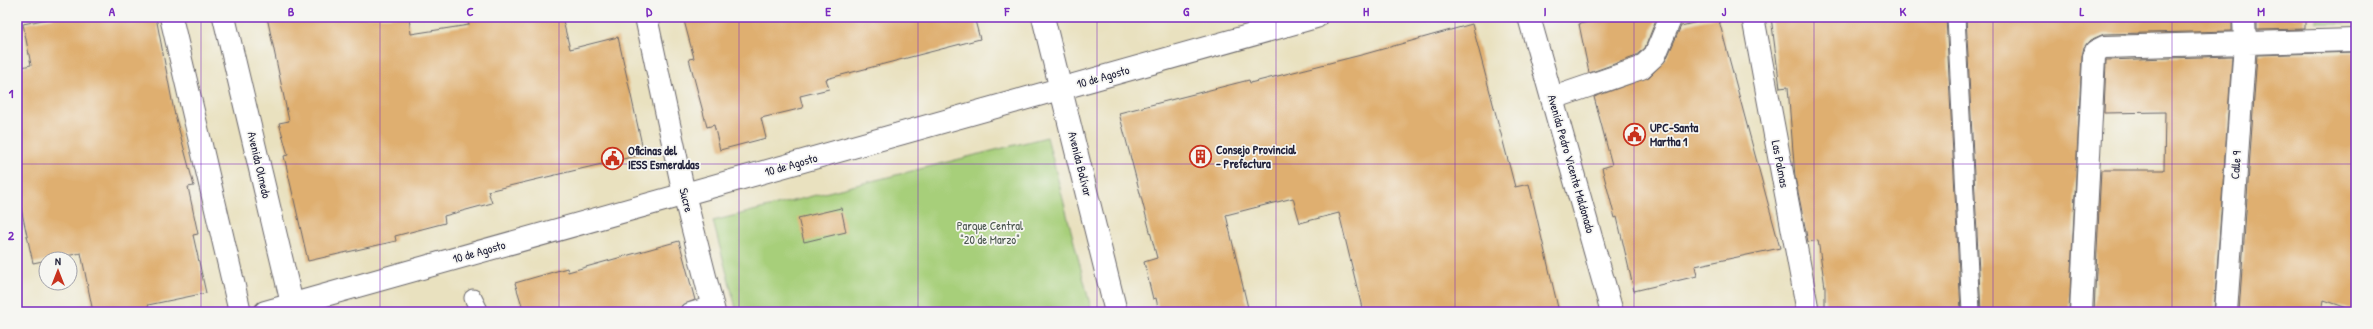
<svg xmlns="http://www.w3.org/2000/svg" width="2373" height="329" viewBox="0 0 2373 329" font-family="'Patrick Hand',sans-serif">
<style>
.green{fill:#a7cf7a;stroke:#64785a}
.building{fill:#dfaf6f}
.lines{fill:none;stroke-linecap:round;stroke-linejoin:round}
.lane-casing{stroke:#686569;stroke-width:19}
.street-casing{stroke:#686569;stroke-width:24}
.secondary-casing{stroke:#686569;stroke-width:24}
.lane{stroke:#fff;stroke-width:17}
.street{stroke:#fff;stroke-width:22}
.secondary{stroke:#fff;stroke-width:22}
.grid{fill:none;stroke:#7b2cbf;stroke-width:1;stroke-opacity:0.55}
.labels{text-anchor:middle;stroke-width:3.5;stroke-linejoin:round;paint-order:stroke}
.street-label{font-size:12px;fill:#22223b;stroke:#f6f6f2}
.poi-label{font-size:12px;font-weight:bold;fill:#22223b;stroke:#f6f6f2;text-anchor:start}
.park-label{font-size:12px;fill:#4a564e;stroke:#f6f6f2}
.neatline{fill:none;stroke:#7b2cbf;stroke-width:1.5}
.grid-label{font-size:13px;text-anchor:middle;font-weight:bold;fill:#7b2cbf}
</style>
<rect width="100%" height="100%" fill="#f6f6f2"/>
<filter id="ink" filterUnits="userSpaceOnUse"><feTurbulence type="fractalNoise" baseFrequency=".025" numOctaves="2"/><feDisplacementMap in="SourceGraphic" scale="8" xChannelSelector="R" yChannelSelector="G"/><feConvolveMatrix kernelMatrix="1 2 1 2 8 2 1 2 1" color-interpolation-filters="sRGB"/></filter>
<filter id="wash" filterUnits="userSpaceOnUse"><feTurbulence type="fractalNoise" baseFrequency=".012" numOctaves="4" result="noise"/><feDisplacementMap in="SourceGraphic" scale="16" xChannelSelector="R" yChannelSelector="G"/><feGaussianBlur stdDeviation="0.9" result="paint"/><feColorMatrix in="noise" values="0 0 0 0 0 0 0 0 0 0 0 0 0 0 0 0 0 1.4 0 .05"/><feComposite in="paint" operator="in"/></filter>
<g filter="url(#wash)">
<rect width="100%" height="100%" fill="#e9e1bf"/>
<!-- green -->
<path class="green" d="M 2317,17 L 2356,17 L 2356,23 L 2317,23 Z
M 1047,137 L 1092,312 L 737,312 L 713,221 Z"/>
<g id="blocks">
<!-- building -->
<path class="building" d="M 57,17 L 156,17 L 174,111 L 194,186 L 188,187 L 198,234 L 193,235 L 206,293 L 148,305 L 149,312 L 93,312 L 81,253 L 33,263 L 17,190 L 17,68 L 31,65 L 23,24 Z
M 267,17 L 409,17 L 411,34 L 469,25 L 467,17 L 562,17 L 570,49 L 618,37 L 644,154 L 488,191 L 492,203 L 444,216 L 445,223 L 395,236 L 396,241 L 308,261 L 284,156 L 288,155 L 279,123 L 289,121 Z
M 683,17 L 974,17 L 980,39 L 826,79 L 829,89 L 800,96 L 803,108 L 761,118 L 766,138 L 720,150 L 714,125 L 707,127 L 689,59 L 694,58 Z
M 1612,17 L 1657,17 L 1645,48 L 1634,57 L 1589,73 L 1579,24 Z
M 1718,17 L 1780,248 L 1695,266 L 1697,276 L 1634,291 L 1617,217 L 1615,218 L 1602,168 L 1612,165 L 1594,97 L 1649,77 L 1666,60 L 1681,26 Z
M 1771,17 L 1946,17 L 1961,312 L 1825,312 L 1825,287 L 1818,240 L 1808,242 L 1795,177 L 1788,87 L 1780,88 Z
M 1966,17 L 2232,17 L 2232,31 L 2104,34 L 2090,40 L 2084,47 L 2082,56 L 2069,312 L 1981,312 Z
M 2257,17 L 2305,17 L 2305,29 L 2257,30 Z
M 1472,24 L 1515,187 L 1529,184 L 1559,312 L 1363,312 L 1339,213 L 1300,223 L 1293,198 L 1226,215 L 1249,312 L 1159,312 L 1156,298 L 1153,299 L 1144,262 L 1157,258 L 1119,113 L 1249,80 L 1250,83 L 1365,54 Z
M 2356,52 L 2356,311 L 2324,300 L 2322,312 L 2239,312 L 2257,55 Z
M 2232,56 L 2214,312 L 2094,312 L 2101,170 L 2164,170 L 2165,112 L 2104,113 L 2106,60 Z
M 841,208 L 846,232 L 804,242 L 798,218 Z
M 679,241 L 695,300 L 682,305 L 679,311 L 524,312 L 515,283 L 567,268 L 568,272 Z"/>
</g>
</g>
<g filter="url(#ink)">
<use href="#blocks" fill-opacity="0" stroke="#686569" stroke-width="1"/>
<g class="lines">
<defs>
<path id="lane" d="M 1956,17 L 1971,312
M 473,298 L 480,312
M 689,312 L 712,305"/>
<path id="street" d="M 646,17 L 684,194 L 714,312
M 1043,17 L 1116,312
M 1753,17 L 1808,312
M 1553,98 L 1641,68 L 1655,55 L 1671,17
M 265,312 L 1316,17
M 2081,312 L 2094,57 L 2096,51 L 2104,47 L 2356,40
M 2226,312 L 2245,43 L 2244,17"/>
<path id="secondary" d="M 171,17 L 240,312
M 224,17 L 294,312
M 1529,17 L 1612,312"/>
</defs>
<!-- lane casing -->
<use href="#lane" class="lane-casing"/>
<!-- street casing -->
<use href="#street" class="street-casing"/>
<!-- secondary casing -->
<use href="#secondary" class="secondary-casing"/>
<!-- lane -->
<use href="#lane" class="lane"/>
<!-- street -->
<use href="#street" class="street"/>
<!-- secondary -->
<use href="#secondary" class="secondary"/>
</g>
</g>
<!-- grid -->
<path class="grid" d="M 201,17 L 201,312M 380,17 L 380,312M 559,17 L 559,312M 739,17 L 739,312M 918,17 L 918,312M 1097,17 L 1097,312M 1276,17 L 1276,312M 1455,17 L 1455,312M 1634,17 L 1634,312M 1814,17 L 1814,312M 1993,17 L 1993,312M 2172,17 L 2172,312M 17,164 L 2356,164"/>
<!-- icons -->
<defs>
<symbol id="civic-ring" viewBox="-11 -11 22 22"><circle r="9.5" fill="#f6f6f2" stroke="#c8321e" stroke-width="1.5"/><path d="M-.6-6.5H3V-4.5H.6V-3L4-1V1h2V6H-6V1h2V-1L-.6-3ZM-1.2 2.5V6h2.4V2.5Z" fill="#c8321e"/></symbol>
<symbol id="building-ring" viewBox="-11 -11 22 22"><circle r="9.5" fill="#f6f6f2" stroke="#c8321e" stroke-width="1.5"/><path d="M-4-6H4V6H1V3H-1V6H-4ZM-2.5-4.3h1.7v1.8h-1.7ZM.8-4.3h1.7v1.8H.8ZM-2.5-1h1.7V.8h-1.7ZM.8-1h1.7V.8H.8Z" fill="#c8321e"/></symbol>
</defs>
<g fill-rule="evenodd">
<use href="#civic-ring" x="1622" y="122" width="25" height="25"/>
<use href="#building-ring" x="1188" y="144" width="25" height="25"/>
<use href="#civic-ring" x="600" y="146" width="25" height="25"/>
</g>
<g class="labels">
<!-- street labels -->
<g class="street-label">
<text transform="translate(1103 77) rotate(-16)" y="4">10 de Agosto</text>
<text transform="translate(1080 164) rotate(76)" y="4">Avenida Bolívar</text>
<text transform="translate(1571 164) rotate(74)" y="4">Avenida Pedro Vicente Maldonado</text>
<text transform="translate(1780 164) rotate(79)" y="4">Las Palmas</text>
<text transform="translate(259 165) rotate(77)" y="4">Avenida Olmedo</text>
<text transform="translate(791 165) rotate(-16)" y="4">10 de Agosto</text>
<text transform="translate(2236 165) rotate(-86)" y="4">Calle 9</text>
<text transform="translate(686 200) rotate(76)" y="4">Sucre</text>
<text transform="translate(479 252) rotate(-16)" y="4">10 de Agosto</text>
</g>
<!-- poi labels -->
<g class="poi-label">
<text x="1650" y="132">UPC-Santa<tspan x="1650" dy="14">Martha 1</tspan></text>
<text x="1216" y="154">Consejo Provincial<tspan x="1216" dy="14">- Prefectura</tspan></text>
<text x="628" y="155">Oficinas del<tspan x="628" dy="14">IESS Esmeraldas</tspan></text>
</g>
<!-- park labels -->
<g class="park-label">
<text x="990" y="230">Parque Central<tspan x="990" dy="14">"20 de Marzo"</tspan></text>
</g>
</g>
<!-- margin -->
<rect width="2373" height="329" fill="none" stroke="#f6f6f2" stroke-width="44"/>
<!-- north arrow -->
<g transform="translate(58 271)"><circle r="19" fill="#f6f6f2" stroke="#a1a1a9"/>
<path d="M0-3L7 15L0 10L-7 15Z" fill="#c8321e"/>
<text y="-6" font-size="11" font-weight="bold" text-anchor="middle" fill="#22223b">N</text>
</g>
<rect x="22" y="22" width="2329" height="285" class="neatline"/>
<g class="grid-label">
<text x="112" y="16">A</text>
<text x="291" y="16">B</text>
<text x="470" y="16">C</text>
<text x="649" y="16">D</text>
<text x="828" y="16">E</text>
<text x="1007" y="16">F</text>
<text x="1186" y="16">G</text>
<text x="1366" y="16">H</text>
<text x="1545" y="16">I</text>
<text x="1724" y="16">J</text>
<text x="1903" y="16">K</text>
<text x="2082" y="16">L</text>
<text x="2261" y="16">M</text>
<text x="11" y="98">1</text>
<text x="11" y="240">2</text>
</g>
</svg>
